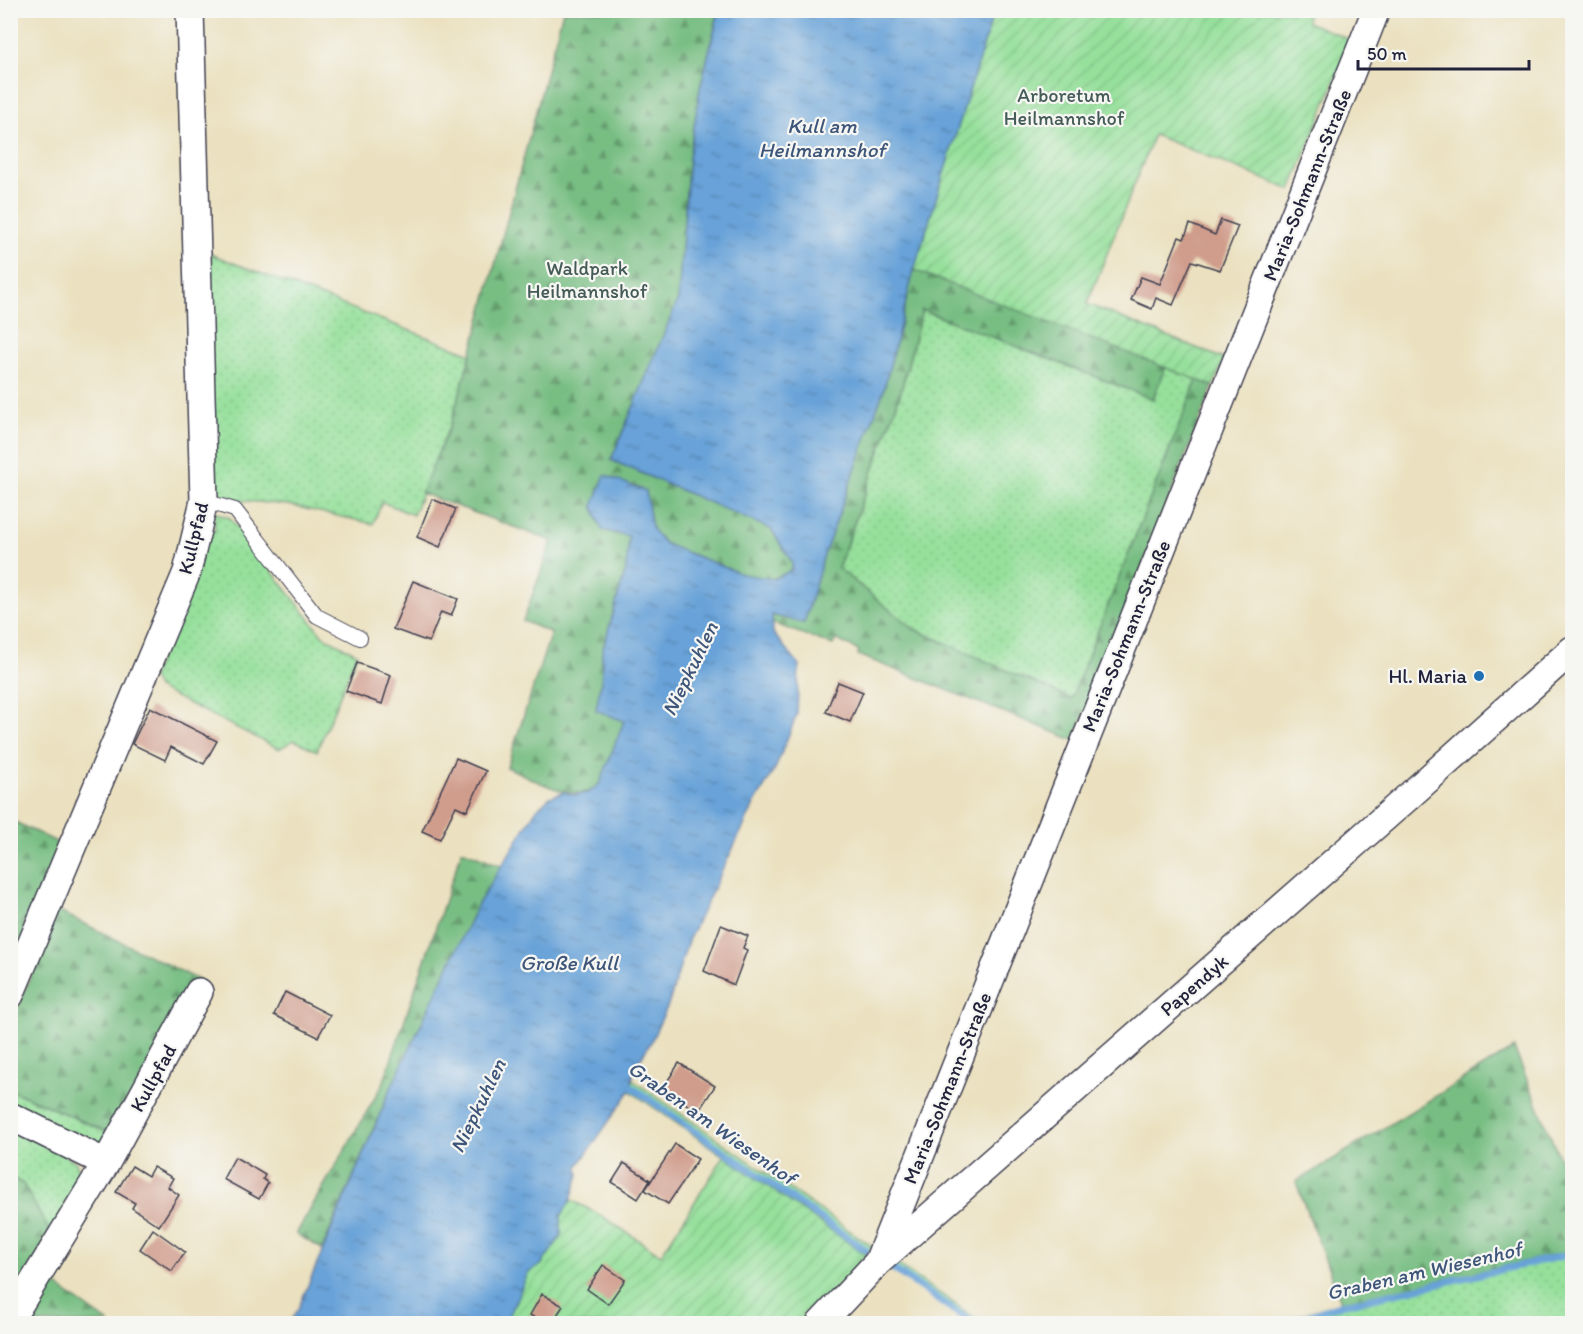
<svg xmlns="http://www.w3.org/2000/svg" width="1583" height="1334" viewBox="0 0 1583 1334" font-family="Itim,sans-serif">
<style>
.grass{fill:url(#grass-dots);stroke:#5c816b;stroke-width:1.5}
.forest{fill:url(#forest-firs);stroke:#4d705f;stroke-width:1.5}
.garden{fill:url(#garden-furrows);stroke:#5c816b;stroke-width:1.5}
.water{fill:url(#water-ripples);stroke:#45628a;stroke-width:1.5}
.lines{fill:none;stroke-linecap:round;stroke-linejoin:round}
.stream{stroke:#68a2d8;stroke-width:7}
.building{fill:#d09d8d}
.lane-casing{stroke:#403f4f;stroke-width:16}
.street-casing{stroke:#403f4f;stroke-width:30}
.lane{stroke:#fff;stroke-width:14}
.street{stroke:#fff;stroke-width:27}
.poi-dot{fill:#1f6fb2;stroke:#f6f6f2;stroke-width:2}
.labels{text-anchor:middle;stroke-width:4.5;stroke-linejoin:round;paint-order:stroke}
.park-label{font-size:20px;fill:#455b58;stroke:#f6f6f2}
.street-label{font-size:20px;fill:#22223b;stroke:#f6f6f2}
.poi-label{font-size:20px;fill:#22223b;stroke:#f6f6f2;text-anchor:end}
.water-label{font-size:21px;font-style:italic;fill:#3e557a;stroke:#f6f6f2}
</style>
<defs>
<pattern id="grass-dots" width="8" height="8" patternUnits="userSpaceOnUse" patternTransform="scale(1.5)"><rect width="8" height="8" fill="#96e09b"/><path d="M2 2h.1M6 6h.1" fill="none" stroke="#81c086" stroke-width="1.8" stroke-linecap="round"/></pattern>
<pattern id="forest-firs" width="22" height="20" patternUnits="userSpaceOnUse" patternTransform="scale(1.5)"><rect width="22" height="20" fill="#78be83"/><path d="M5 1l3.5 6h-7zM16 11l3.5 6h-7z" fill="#629a6c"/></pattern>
<pattern id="garden-furrows" width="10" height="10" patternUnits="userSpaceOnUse" patternTransform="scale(1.5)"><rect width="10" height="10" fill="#96e09b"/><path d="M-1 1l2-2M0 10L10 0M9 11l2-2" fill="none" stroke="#81c086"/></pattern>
<pattern id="water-ripples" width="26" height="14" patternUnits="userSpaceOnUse" patternTransform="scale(1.5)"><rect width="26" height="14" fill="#68a2d8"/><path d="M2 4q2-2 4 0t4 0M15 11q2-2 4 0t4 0" fill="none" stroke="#5584b0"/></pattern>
</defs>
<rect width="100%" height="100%" fill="#f6f6f2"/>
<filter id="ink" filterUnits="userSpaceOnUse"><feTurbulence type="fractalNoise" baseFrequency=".0167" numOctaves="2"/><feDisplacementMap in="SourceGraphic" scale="12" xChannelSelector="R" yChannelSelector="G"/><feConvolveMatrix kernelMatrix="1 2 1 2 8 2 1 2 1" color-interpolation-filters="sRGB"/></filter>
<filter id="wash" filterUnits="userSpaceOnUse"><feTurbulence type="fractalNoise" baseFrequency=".008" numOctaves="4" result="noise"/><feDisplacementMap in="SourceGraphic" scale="24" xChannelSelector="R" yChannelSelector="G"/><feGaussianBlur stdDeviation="1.35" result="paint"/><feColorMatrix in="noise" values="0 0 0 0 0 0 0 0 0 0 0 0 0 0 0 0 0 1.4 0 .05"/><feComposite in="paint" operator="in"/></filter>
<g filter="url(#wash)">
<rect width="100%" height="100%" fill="#ebe1c0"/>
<!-- grass -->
<path class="grass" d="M 205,252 L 471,354 L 451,423 L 413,515 L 382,502 L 373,524 L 288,505 L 228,499 L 214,494 Z
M 922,310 L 1153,399 L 1165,367 L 1197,380 L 1071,700 L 914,629 L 838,569 L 900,395 Z
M 214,512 L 230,518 L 323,636 L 357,654 L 317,751 L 294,740 L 279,749 L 157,688 L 152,678 L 207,528 L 215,532 Z
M 631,1079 L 873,1247 L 866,1255 L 630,1091 Z
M 10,1090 L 114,1135 L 103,1154 L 11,1110 Z
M 10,1127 L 75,1161 C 92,1187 66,1213 52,1235 L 23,1184 L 11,1177 Z
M 1572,1251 L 1572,1323 L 1270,1324 L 1341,1302 Z
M 893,1261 L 982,1323 L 970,1323 L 887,1267 Z"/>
<!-- forest -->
<path class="forest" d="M 563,11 L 719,11 L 700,89 L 689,158 L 678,300 L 611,460 L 771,529 L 792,562 L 792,571 L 773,579 L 742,574 L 665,544 L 652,529 L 646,491 L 629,535 L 626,569 L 602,652 L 602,676 L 596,710 L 624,721 C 617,740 612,766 601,782 C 582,810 530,777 507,767 L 551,633 L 523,621 L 552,541 L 421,493 L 451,423 L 471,354 Z
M 914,270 L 1165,367 L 1153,399 L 922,310 L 900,395 L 838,568 L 914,629 L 1071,699 L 1197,380 L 1213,386 L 1074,740 L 858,655 L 859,651 L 836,639 L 833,645 L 772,623 L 772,615 L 804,623 L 823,558 L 884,389 Z
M 11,820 L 63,845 L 11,977 Z
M 462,850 L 503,866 L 478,904 L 391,1088 L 322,1249 L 296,1234 L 383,1084 Z
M 56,910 L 199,980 L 114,1135 L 11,1090 L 10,1029 Z
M 1514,1048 L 1572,1188 L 1572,1251 L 1341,1302 L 1296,1182 Z
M 11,1177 L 23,1184 L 52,1235 L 11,1298 Z
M 47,1279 L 109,1323 L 17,1324 Z"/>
<!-- garden -->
<path class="garden" d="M 994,11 L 1308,11 L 1307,22 L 1351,40 L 1291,190 L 1154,135 L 1087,304 L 1224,359 L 1213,386 L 914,270 Z
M 724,1156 L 866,1255 L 804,1323 L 506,1324 L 528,1273 L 541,1265 L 561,1236 L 561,1216 L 571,1200 L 600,1215 L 661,1255 Z"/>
<!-- water -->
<path class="water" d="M 719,11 L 994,11 L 914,270 L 884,389 L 823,558 L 804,623 L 772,615 L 773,633 L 799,665 L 797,714 L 776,767 L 755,803 L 688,941 L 669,1003 L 650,1044 L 635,1067 L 630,1091 L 578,1166 L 579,1175 L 571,1200 L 561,1216 L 561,1236 L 541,1265 L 528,1273 L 506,1323 L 289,1323 L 298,1309 L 391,1088 L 478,904 L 536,810 L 550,797 L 564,792 L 574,795 L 588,793 L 600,783 L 624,721 L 596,710 L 602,676 L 602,652 L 626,569 L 629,536 L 602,530 L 593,506 L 605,475 L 646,491 L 652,529 L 665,544 L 742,574 L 773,579 L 792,570 L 792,562 L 771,529 L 611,460 L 678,300 L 689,158 L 700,89 Z"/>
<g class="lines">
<!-- stream -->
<path class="stream" d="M 623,1081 L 867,1251
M 892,1268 L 974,1324
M 1284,1324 L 1336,1306 L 1572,1254"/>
</g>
<g id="blocks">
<!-- building -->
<path class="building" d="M 1221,220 L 1238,226 L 1220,270 L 1192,261 L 1173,305 L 1156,298 L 1152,309 L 1131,300 L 1141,277 L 1160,284 L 1179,237 L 1184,239 L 1190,224 L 1215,235 Z
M 432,499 L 456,509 L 440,547 L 417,537 Z
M 413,581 L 458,599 L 451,616 L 441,612 L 429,642 L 393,629 Z
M 357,663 L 391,675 L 382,704 L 346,691 Z
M 838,682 L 863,692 L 850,722 L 826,712 Z
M 150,707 L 217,741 L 204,764 L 171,747 L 165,760 L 132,744 Z
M 456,758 L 486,771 L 467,811 L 456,806 L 440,839 L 422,831 Z
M 721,925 L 748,936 L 743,948 L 747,950 L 734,985 L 704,971 Z
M 285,992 L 330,1015 L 318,1037 L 274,1015 Z
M 679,1063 L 715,1086 L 698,1112 L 663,1088 Z
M 675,1144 L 698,1159 L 668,1204 L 645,1190 Z
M 235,1157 L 265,1175 L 263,1179 L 268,1183 L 259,1199 L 223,1179 Z
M 624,1163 L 650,1180 L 638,1199 L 612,1182 Z
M 132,1166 L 148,1176 L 153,1167 L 173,1178 L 168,1187 L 179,1195 L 159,1226 L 132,1208 L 135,1203 L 116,1192 Z
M 153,1229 L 185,1252 L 172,1271 L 140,1249 Z
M 603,1265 L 625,1280 L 608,1304 L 587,1289 Z
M 542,1294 L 563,1306 L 552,1323 L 543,1323 L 530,1315 Z"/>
</g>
</g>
<g filter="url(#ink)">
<use href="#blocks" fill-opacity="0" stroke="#403f4f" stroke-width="1.5"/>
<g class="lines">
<defs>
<path id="lane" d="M 204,501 L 235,510 L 317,616 L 360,638"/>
<path id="street" d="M 10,995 L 187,572 L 204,501 L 190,10
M 10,1116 L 106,1163
M 878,1262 L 1376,10
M 10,1320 L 106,1163 L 199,992
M 820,1324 L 878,1262 L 1408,797 L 1572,650"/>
</defs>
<!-- lane casing -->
<use href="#lane" class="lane-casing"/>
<!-- street casing -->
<use href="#street" class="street-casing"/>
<!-- lane -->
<use href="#lane" class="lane"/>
<!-- street -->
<use href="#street" class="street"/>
</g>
</g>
<!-- markers -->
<circle class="poi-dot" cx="1479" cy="676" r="6"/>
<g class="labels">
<!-- park labels -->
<g class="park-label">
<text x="1064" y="102">Arboretum<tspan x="1064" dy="23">Heilmannshof</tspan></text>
<text x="587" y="275">Waldpark<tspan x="587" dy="23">Heilmannshof</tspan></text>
</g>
<!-- street labels -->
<g class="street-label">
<text transform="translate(1307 185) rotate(-68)" y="7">Maria-Sohmann-Straße</text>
<text transform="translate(193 538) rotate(-76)" y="7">Kullpfad</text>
<text transform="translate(1126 636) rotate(-68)" y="7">Maria-Sohmann-Straße</text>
<text transform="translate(1194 985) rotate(-41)" y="7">Papendyk</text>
<text transform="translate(153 1078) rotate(-61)" y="7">Kullpfad</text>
<text transform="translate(947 1088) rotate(-68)" y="7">Maria-Sohmann-Straße</text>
</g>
<!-- poi labels -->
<g class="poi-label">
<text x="1467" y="683">Hl. Maria</text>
</g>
<!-- water labels -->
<g class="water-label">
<text x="822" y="133">Kull am<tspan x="822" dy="24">Heilmannshof</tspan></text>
<text transform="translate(690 669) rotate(-64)" y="7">Niepkuhlen</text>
<text x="569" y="970">Große Kull</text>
<text transform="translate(478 1106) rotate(-64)" y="7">Niepkuhlen</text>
<text transform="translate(712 1123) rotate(35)" y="7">Graben am Wiesenhof</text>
<text transform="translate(1424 1271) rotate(-13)" y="7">Graben am Wiesenhof</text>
</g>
</g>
<!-- margin -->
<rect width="1583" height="1334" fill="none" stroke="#f6f6f2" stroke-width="36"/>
<!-- scale -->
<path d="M1358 60v9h171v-9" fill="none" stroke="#22223b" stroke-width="3"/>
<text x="1367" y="60" font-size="18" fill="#22223b" stroke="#f6f6f2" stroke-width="4.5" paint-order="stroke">50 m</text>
</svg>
